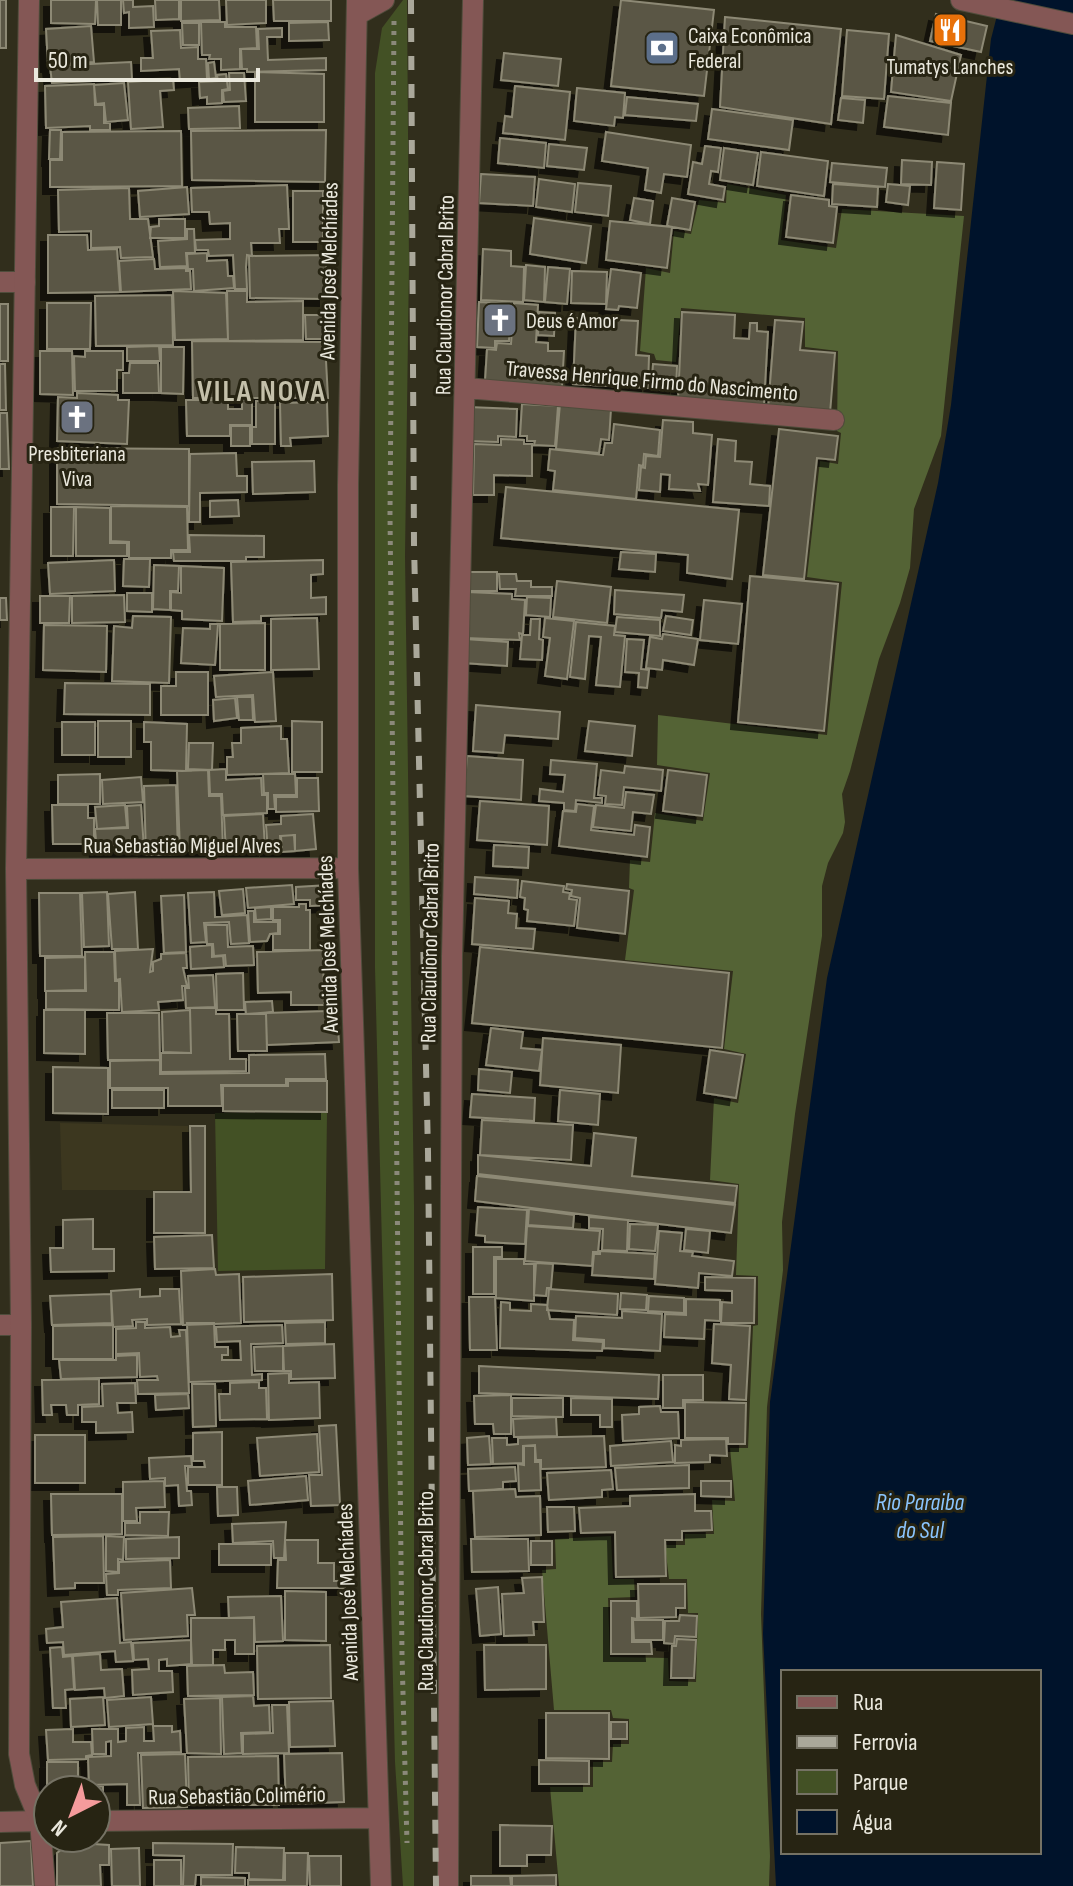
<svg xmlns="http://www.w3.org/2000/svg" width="1073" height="1886" viewBox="0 0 1073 1886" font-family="'Sofia Sans Condensed',sans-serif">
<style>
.built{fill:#3c371f}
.green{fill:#435125}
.forest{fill:#546335}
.water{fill:#00132b;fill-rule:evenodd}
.building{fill:#5a5644;stroke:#8d8975;stroke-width:2;filter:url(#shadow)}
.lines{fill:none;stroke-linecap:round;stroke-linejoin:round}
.minor-casing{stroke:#4f4c3b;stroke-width:22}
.tertiary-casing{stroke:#4f4c3b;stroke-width:22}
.path{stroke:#8b897a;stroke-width:5;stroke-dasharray:4 6;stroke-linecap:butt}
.minor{stroke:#845755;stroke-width:20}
.tertiary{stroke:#845755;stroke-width:20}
.rail{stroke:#aaa89a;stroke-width:6;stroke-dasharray:14 14;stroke-linecap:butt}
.labels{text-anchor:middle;stroke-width:6;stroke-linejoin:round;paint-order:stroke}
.poi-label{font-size:22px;fill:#eae8dd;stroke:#272413;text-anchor:start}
.street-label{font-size:22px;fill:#eae8dd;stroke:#272413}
.water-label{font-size:24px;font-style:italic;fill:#8ac4fd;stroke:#272413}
.district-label{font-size:30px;font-weight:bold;letter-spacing:2px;fill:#c4c0aa;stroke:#272413}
</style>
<defs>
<filter id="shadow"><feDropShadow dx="-7" dy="7" stdDeviation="0" flood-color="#0009"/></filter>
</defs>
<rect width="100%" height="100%" fill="#312e1c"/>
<!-- built -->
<path class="built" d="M 60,1123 L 188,1126 L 188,1190 L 62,1190 Z"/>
<!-- green -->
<path class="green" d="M 403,0 L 407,0 L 409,263 L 405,556 L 414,1205 L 414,1886 L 403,1886 L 395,1762 L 375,968 L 375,73 L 382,28 Z
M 215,1113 L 327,1113 L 325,1269 L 218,1271 Z"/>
<!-- forest -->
<path class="forest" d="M 727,184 L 786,195 L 781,240 L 836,248 L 842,209 L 964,216 L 941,436 L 914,509 L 910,568 L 900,603 L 879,659 L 850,771 L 842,794 L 845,822 L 843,833 L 828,863 L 822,886 L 822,936 L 795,1114 L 782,1222 L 783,1270 L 767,1407 L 761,1614 L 770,1856 L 769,1886 L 559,1886 L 550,1787 L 593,1787 L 593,1762 L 612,1762 L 613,1744 L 629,1744 L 629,1719 L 613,1718 L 611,1710 L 554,1710 L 542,1570 L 556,1569 L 555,1539 L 611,1536 L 613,1579 L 634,1579 L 635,1597 L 608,1598 L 610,1657 L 668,1658 L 669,1681 L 696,1682 L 698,1613 L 688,1613 L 687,1579 L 669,1579 L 665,1545 L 685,1545 L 685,1534 L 714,1534 L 712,1500 L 735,1501 L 730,1448 L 748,1448 L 753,1326 L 758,1325 L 758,1276 L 736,1275 L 739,1184 L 710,1180 L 714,1098 L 738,1103 L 746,1054 L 724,1049 L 733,971 L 625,960 L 634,890 L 629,888 L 630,860 L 650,862 L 655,813 L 703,821 L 710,773 L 657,765 L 658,715 L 827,735 L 842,582 L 807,577 L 820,461 L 838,464 L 841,433 L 837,431 L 838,351 L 805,347 L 805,318 L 681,308 L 676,362 L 656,360 L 654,354 L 640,351 L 646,268 L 670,273 L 674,231 L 691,234 L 699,200 L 726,203 Z"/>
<!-- water -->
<path class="water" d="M 1001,0 L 1073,0 L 1073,1886 L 776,1886 L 763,1634 L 770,1402 L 827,978 L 938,483 L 951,405 L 991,39 ZM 783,1672 L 1039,1672 L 1039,1852 L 783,1852 Z"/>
<!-- building -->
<path class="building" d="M 0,0 L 6,0 L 6,48 L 0,48 Z
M 51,0 L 96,0 L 95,24 L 51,23 Z
M 97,0 L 121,0 L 121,25 L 98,25 Z
M 123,0 L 133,0 L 133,7 L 153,6 L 154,27 L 129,28 L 129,12 L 124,13 Z
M 155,0 L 179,0 L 179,19 L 156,20 Z
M 181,0 L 219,0 L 220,20 L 181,21 Z
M 226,0 L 266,0 L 266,23 L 227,25 Z
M 273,0 L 331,0 L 331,21 L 274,21 Z
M 621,0 L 714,10 L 704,96 L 611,86 Z
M 936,14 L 987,26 L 981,52 L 930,41 Z
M 725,17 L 841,29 L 831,124 L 720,107 Z
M 201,22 L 225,22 L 225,27 L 256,27 L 257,48 L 240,49 L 240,69 L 221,70 L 221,59 L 209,59 L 210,55 L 202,55 Z
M 328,22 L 329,40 L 289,41 L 289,23 Z
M 182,23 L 199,23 L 199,45 L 183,45 Z
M 91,26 L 94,62 L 48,65 L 46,29 Z
M 282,28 L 282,37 L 267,37 L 268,60 L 326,58 L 326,70 L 247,72 L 247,69 L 242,69 L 241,49 L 259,49 L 258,29 Z
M 180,30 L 181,48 L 198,47 L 198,59 L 206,59 L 207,79 L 180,81 L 179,69 L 141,71 L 141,58 L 153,58 L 151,31 Z
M 847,30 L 889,34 L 884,99 L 842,96 Z
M 896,35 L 961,55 L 951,101 L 891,92 Z
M 504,53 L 561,59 L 558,86 L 501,80 Z
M 131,62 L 132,79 L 52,83 L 50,66 Z
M 214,62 L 216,78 L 209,79 L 208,63 Z
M 255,72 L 324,74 L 324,122 L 255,122 Z
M 229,73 L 244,73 L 246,101 L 224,102 L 223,91 L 230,90 Z
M 226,74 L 228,89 L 222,90 L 222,103 L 207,104 L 207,97 L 200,98 L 199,82 L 218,81 L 217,75 Z
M 173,79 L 174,90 L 160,91 L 163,127 L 131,129 L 128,82 Z
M 124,83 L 128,120 L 106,122 L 104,103 L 96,104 L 94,85 Z
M 94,84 L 95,105 L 104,105 L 104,123 L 110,123 L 110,130 L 90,130 L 90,126 L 46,128 L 45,86 Z
M 515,86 L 570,92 L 565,140 L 503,133 L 505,116 L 512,117 Z
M 577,88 L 625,93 L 623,118 L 615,117 L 614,126 L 574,121 Z
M 888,96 L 951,103 L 948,135 L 884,127 Z
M 627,97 L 698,104 L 696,121 L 625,115 Z
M 841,98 L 865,100 L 863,123 L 838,120 Z
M 239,106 L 240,128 L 189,129 L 188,108 Z
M 712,109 L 793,120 L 789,150 L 708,139 Z
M 50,130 L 61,130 L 60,159 L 49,159 Z
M 326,130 L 325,182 L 192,180 L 191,131 Z
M 181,131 L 182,186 L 50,187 L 50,160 L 62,160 L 62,132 Z
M 606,132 L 691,145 L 687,177 L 664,174 L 661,193 L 645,190 L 648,168 L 602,161 Z
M 500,138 L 546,143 L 544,168 L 498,163 Z
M 549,144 L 587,148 L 584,170 L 547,166 Z
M 705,146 L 721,148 L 718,172 L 711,171 L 709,184 L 725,187 L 723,200 L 688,194 L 693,162 L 702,164 Z
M 724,148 L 758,153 L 753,185 L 720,180 Z
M 761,152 L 828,161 L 824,196 L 757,186 Z
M 902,160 L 932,162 L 931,185 L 901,184 Z
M 937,162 L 964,164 L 961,210 L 934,208 Z
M 832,163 L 887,168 L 885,187 L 830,182 Z
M 481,174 L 535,177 L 533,206 L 479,203 Z
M 539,179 L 575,184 L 572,212 L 536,207 Z
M 578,183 L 611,186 L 608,216 L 575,212 Z
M 833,184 L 878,187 L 877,207 L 832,204 Z
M 888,184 L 910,186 L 908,205 L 886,202 Z
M 287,185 L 289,229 L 279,229 L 280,243 L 251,243 L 252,256 L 247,255 L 246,267 L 247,289 L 235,289 L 233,255 L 209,256 L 208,250 L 196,250 L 195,240 L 230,239 L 230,223 L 210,224 L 209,212 L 192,212 L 191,188 Z
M 187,187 L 189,214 L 140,217 L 138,191 Z
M 129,188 L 130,219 L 148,219 L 153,257 L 121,258 L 120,247 L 91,248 L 91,231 L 59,232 L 58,190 Z
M 293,191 L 323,191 L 323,242 L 293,242 Z
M 791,195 L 829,200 L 829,206 L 837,207 L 833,243 L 786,237 Z
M 634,198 L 653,201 L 650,224 L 630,220 Z
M 672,198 L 695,202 L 690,230 L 667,226 Z
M 534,218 L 591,226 L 586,263 L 530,254 Z
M 159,219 L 185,219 L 185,238 L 150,238 L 151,227 L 159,226 Z
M 610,221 L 672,227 L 667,268 L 606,260 Z
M 187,229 L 194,229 L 195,253 L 186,253 L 187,266 L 160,267 L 158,241 L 187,239 Z
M 48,235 L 87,235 L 88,250 L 117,249 L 120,292 L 48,293 Z
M 483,249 L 511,251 L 511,266 L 524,267 L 523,302 L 481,300 Z
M 207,253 L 207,261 L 227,260 L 228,276 L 233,276 L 234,288 L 194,291 L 193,269 L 188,269 L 187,254 Z
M 326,255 L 326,299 L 250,298 L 249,256 Z
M 154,259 L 155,269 L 186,268 L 186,271 L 190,271 L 191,289 L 121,292 L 119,261 Z
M 526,265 L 545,267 L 544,302 L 524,300 Z
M 548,267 L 570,269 L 567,304 L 545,302 Z
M 611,269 L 641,273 L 637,308 L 619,306 L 618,310 L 606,309 Z
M 572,271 L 607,272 L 606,304 L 571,303 Z
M 173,291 L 226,293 L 228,339 L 175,340 Z
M 227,291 L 247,291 L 247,302 L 303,301 L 303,340 L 228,341 Z
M 172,295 L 173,345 L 96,346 L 95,296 Z
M 479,302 L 511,304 L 509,341 L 495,341 L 495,348 L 477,347 Z
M 47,303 L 91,303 L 90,349 L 47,349 Z
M 514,303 L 538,305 L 536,342 L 548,343 L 548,351 L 564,351 L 562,387 L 485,381 L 487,349 L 496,350 L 497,343 L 511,344 Z
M 0,304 L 8,304 L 8,361 L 0,361 Z
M 539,312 L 555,313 L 554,336 L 538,335 Z
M 682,312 L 735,315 L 734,338 L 749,339 L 750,323 L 757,323 L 757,331 L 768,332 L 764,404 L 678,400 Z
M 305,315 L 330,315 L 330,339 L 306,339 Z
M 576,318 L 638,321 L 636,355 L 649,356 L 648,388 L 573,384 Z
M 775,320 L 803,322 L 800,350 L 835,353 L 830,413 L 768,409 Z
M 192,341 L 325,342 L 328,398 L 193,398 Z
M 159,346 L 160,361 L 127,361 L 127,347 Z
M 161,347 L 184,347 L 183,394 L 161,393 Z
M 40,351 L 72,351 L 73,395 L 40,394 Z
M 85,351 L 123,351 L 123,370 L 117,370 L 117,391 L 75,391 L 74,356 L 85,357 Z
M 130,363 L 158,363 L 159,393 L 123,393 L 123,373 L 129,373 Z
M 0,364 L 5,364 L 6,410 L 0,410 Z
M 653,364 L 677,366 L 676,390 L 651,389 Z
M 77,393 L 118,395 L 118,400 L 129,400 L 127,444 L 57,441 L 58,397 L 77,398 Z
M 186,400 L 228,400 L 228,409 L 242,409 L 242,400 L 252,400 L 252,425 L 230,425 L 230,436 L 187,436 Z
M 256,401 L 275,401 L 275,444 L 252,444 L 252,427 L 256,427 Z
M 327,402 L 328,436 L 290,438 L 291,446 L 281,446 L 280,403 Z
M 522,404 L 558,406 L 555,446 L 534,445 L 535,441 L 527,441 L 527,436 L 520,436 Z
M 560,404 L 611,409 L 609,440 L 601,439 L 599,453 L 556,449 Z
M 468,407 L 517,409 L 516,437 L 498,436 L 498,442 L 467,441 Z
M 0,413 L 7,413 L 9,469 L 0,469 Z
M 663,420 L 693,422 L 693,433 L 712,435 L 708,485 L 698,484 L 700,491 L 669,489 L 670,475 L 661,474 L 660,492 L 639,490 L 641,467 L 645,468 L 646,456 L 660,457 Z
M 614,424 L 660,430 L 658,456 L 644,454 L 643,466 L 639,465 L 636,499 L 553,490 L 555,471 L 548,470 L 550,449 L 603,455 L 605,443 L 612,443 Z
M 231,426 L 250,426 L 250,446 L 231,446 Z
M 779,429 L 838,436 L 835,460 L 817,458 L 804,579 L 763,575 Z
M 501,439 L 524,440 L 524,444 L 532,444 L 532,476 L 494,475 L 494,495 L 473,495 L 474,444 L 501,445 Z
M 718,439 L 736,441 L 735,461 L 752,462 L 750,484 L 770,486 L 769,506 L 713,502 Z
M 57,448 L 189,449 L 189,506 L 57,504 Z
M 236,453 L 237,476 L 247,476 L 247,492 L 200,493 L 200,522 L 189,522 L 190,454 Z
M 314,461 L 315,492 L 253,494 L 252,462 Z
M 506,487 L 739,510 L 732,579 L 687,573 L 688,555 L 501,538 Z
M 238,500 L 239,516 L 210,517 L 210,501 Z
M 111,506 L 187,507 L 188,550 L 171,550 L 171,558 L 129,558 L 129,542 L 111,541 Z
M 51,507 L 74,507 L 73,556 L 51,556 Z
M 76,507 L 110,508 L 110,543 L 127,543 L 127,556 L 76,556 Z
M 189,535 L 264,536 L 264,557 L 246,557 L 246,561 L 174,561 L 173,552 L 190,552 Z
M 621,552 L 656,554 L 655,572 L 619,569 Z
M 124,559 L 150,559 L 149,587 L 123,586 Z
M 114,560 L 115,591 L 50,594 L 48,563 Z
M 323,560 L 323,574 L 311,575 L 311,598 L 326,597 L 326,614 L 261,616 L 261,621 L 233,622 L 231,562 Z
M 154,565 L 179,566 L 178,591 L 170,591 L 170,610 L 153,609 Z
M 181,566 L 224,568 L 222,621 L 182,619 L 182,611 L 171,610 L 171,592 L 181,593 Z
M 470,572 L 497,572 L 497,591 L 470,591 Z
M 499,574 L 516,574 L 517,581 L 531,581 L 531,587 L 552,587 L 552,596 L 515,596 L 516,589 L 500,589 Z
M 750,576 L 838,584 L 824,731 L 738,722 Z
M 557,581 L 611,587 L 607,623 L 553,617 Z
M 615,590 L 684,595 L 682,612 L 662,610 L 661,618 L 614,614 Z
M 467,592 L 512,594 L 512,599 L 525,600 L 523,634 L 519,633 L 520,640 L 465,638 Z
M 127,593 L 152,593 L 152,612 L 127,611 Z
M 124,595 L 125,622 L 72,623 L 72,596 Z
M 40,596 L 70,596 L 69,623 L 40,623 Z
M 527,597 L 551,598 L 550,617 L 526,615 Z
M 0,598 L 6,598 L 7,620 L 0,620 Z
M 704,600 L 742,604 L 738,644 L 700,640 Z
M 133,616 L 171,617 L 169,683 L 112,681 L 114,626 L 132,628 Z
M 666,616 L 693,620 L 691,635 L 663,631 Z
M 617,617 L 660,620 L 660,636 L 615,632 Z
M 317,618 L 319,669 L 271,670 L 271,619 Z
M 545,618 L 574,621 L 567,679 L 545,676 L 550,638 L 543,637 Z
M 531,619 L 540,619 L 539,639 L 543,640 L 542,660 L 520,659 L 522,635 L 530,635 Z
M 576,622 L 615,626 L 614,635 L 625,636 L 620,687 L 596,685 L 601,637 L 589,636 L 585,679 L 570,677 Z
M 265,623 L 265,670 L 220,670 L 220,624 Z
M 210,624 L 218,624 L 215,665 L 181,663 L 183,628 L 210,629 Z
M 44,625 L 107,626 L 106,672 L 43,670 Z
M 663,634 L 698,639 L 694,665 L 663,660 L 662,670 L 646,668 L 650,637 L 662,639 Z
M 465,639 L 508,642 L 507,666 L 463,663 Z
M 627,639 L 644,640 L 641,669 L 649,670 L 647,688 L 638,687 L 639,673 L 625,672 Z
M 176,672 L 208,672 L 208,715 L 161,715 L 161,686 L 176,686 Z
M 273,672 L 276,721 L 255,722 L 253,695 L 216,697 L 214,676 Z
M 65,683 L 150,684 L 150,715 L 64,714 Z
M 237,697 L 252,697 L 253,720 L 239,720 Z
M 235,698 L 237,718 L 214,721 L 213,700 Z
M 476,705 L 560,712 L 558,739 L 505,735 L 503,753 L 473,751 Z
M 98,721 L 131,721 L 131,757 L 98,757 Z
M 292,721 L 322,722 L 322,772 L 292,772 Z
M 589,721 L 635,726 L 632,756 L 585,751 Z
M 62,722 L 95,722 L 95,755 L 62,755 Z
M 144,722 L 187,724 L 186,771 L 151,770 L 151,742 L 144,742 Z
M 281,726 L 281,739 L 287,739 L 289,773 L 227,775 L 227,757 L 233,757 L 232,743 L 241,743 L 241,728 Z
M 189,743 L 213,743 L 212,770 L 188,769 Z
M 467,756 L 523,760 L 521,800 L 464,796 Z
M 551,760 L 597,764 L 594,798 L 602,798 L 602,803 L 576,800 L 575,811 L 564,810 L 564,803 L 539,801 L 540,789 L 563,792 L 565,775 L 550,774 Z
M 625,766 L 663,770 L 661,791 L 624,787 L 622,805 L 605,804 L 606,796 L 598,795 L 601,770 L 624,773 Z
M 226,769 L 226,780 L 261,778 L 262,795 L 267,795 L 267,813 L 223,815 L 222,794 L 210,794 L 209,770 Z
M 208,770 L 209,796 L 221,796 L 223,849 L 180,851 L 177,771 Z
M 668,770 L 707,775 L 702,816 L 663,811 Z
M 100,774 L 100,804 L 58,804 L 58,775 Z
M 263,774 L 295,774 L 296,795 L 274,795 L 275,809 L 268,809 L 268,793 L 264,793 Z
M 141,777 L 143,802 L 103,804 L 102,780 Z
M 297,778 L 318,778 L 319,811 L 276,812 L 276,797 L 297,797 Z
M 176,785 L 178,854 L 146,855 L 144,786 Z
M 626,792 L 654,795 L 651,814 L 633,812 L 631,831 L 593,827 L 596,805 L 624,808 Z
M 480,801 L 549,806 L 547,845 L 477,840 Z
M 577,804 L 594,806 L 591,830 L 634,835 L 635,825 L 650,827 L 647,857 L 559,846 L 563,811 L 576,812 Z
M 52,805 L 88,805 L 88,818 L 94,818 L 94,844 L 53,844 Z
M 125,805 L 127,827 L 97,829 L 95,807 Z
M 141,805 L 144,849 L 97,852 L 95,829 L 128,828 L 127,806 Z
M 263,814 L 265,849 L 226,852 L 224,816 Z
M 313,814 L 316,849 L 295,851 L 295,835 L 280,836 L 281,851 L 268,852 L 266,825 L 281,824 L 281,816 Z
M 294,835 L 295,851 L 282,852 L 281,836 Z
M 494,845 L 529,847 L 528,868 L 493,866 Z
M 475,877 L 518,880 L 517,898 L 474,894 Z
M 522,881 L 564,886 L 563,892 L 570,893 L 569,899 L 577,900 L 574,926 L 527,921 L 528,910 L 524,909 L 525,898 L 520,897 Z
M 567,884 L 629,891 L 625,934 L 577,928 L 580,898 L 571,896 L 572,890 L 566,889 Z
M 292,885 L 294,904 L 248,908 L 246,888 Z
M 328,885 L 329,905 L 310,906 L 310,900 L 296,900 L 296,887 Z
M 243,889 L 245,913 L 222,915 L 219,891 Z
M 107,892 L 109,946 L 84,947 L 82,893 Z
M 135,892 L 138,949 L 112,949 L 108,894 Z
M 214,892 L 215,917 L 247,915 L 249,943 L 231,944 L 229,922 L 204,923 L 206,942 L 191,943 L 188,893 Z
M 39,893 L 80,893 L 82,956 L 40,956 Z
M 184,895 L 186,952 L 164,953 L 161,896 Z
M 475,898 L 509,901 L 508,913 L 517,914 L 516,928 L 535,929 L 533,949 L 472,944 Z
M 299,904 L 306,904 L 306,910 L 310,910 L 310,950 L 273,950 L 273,934 L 280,934 L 280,920 L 273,920 L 273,907 L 299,907 Z
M 271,907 L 271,919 L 256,920 L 255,908 Z
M 248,911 L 254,911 L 254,922 L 278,922 L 278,933 L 270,934 L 267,941 L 250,942 Z
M 206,925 L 227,925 L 228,947 L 253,946 L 254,965 L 226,966 L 225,955 L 214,956 L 213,944 L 207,944 Z
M 212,945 L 212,957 L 223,956 L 224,967 L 191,969 L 190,947 Z
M 480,947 L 729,973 L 722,1048 L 472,1023 Z
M 153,949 L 150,972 L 153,971 L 153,962 L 161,959 L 161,954 L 186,953 L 187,968 L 183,968 L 187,986 L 182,986 L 183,1000 L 158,1002 L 159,1010 L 122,1012 L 120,979 L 116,980 L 115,951 Z
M 323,950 L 324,1005 L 291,1005 L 291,992 L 258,993 L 257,952 Z
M 85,952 L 114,952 L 115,981 L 119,981 L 119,1010 L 46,1009 L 46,991 L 86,991 Z
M 85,957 L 85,990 L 45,991 L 45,958 Z
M 243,973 L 244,1010 L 217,1010 L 216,974 Z
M 213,975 L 215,1007 L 186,1008 L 185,988 L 189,988 L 188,976 Z
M 272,1001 L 273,1012 L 246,1014 L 245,1002 Z
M 190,1008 L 216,1008 L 216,1014 L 229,1014 L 230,1059 L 246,1059 L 246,1071 L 161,1072 L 161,1053 L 191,1053 Z
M 44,1010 L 85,1010 L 85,1054 L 44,1053 Z
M 190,1010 L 191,1053 L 163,1052 L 162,1012 Z
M 328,1011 L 329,1029 L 338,1029 L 339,1042 L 267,1045 L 266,1013 Z
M 107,1013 L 159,1013 L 160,1060 L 108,1060 Z
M 237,1014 L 266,1014 L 267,1051 L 238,1051 Z
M 491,1028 L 523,1032 L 521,1048 L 542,1050 L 539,1071 L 486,1065 Z
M 543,1038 L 621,1045 L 618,1093 L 540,1085 Z
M 710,1050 L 743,1055 L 736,1098 L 704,1093 Z
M 325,1054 L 326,1079 L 286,1079 L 286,1085 L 221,1085 L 222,1106 L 168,1106 L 168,1088 L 110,1088 L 110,1061 L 160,1060 L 160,1074 L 249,1073 L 249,1055 Z
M 53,1067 L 108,1068 L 108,1114 L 53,1113 Z
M 479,1069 L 512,1072 L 510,1093 L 478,1090 Z
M 288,1081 L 327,1081 L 327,1112 L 223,1111 L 223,1086 L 288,1086 Z
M 112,1090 L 164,1090 L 164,1108 L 112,1108 Z
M 560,1090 L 600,1094 L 598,1125 L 558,1121 Z
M 472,1094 L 535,1098 L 534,1121 L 470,1117 Z
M 482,1120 L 573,1125 L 571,1160 L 480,1155 Z
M 190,1126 L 205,1126 L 205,1233 L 154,1233 L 154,1192 L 191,1192 Z
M 594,1133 L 636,1138 L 632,1176 L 737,1186 L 735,1203 L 478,1174 L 478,1155 L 591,1166 Z
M 477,1176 L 735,1205 L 731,1233 L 475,1201 Z
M 478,1207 L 527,1210 L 525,1244 L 485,1242 L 485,1236 L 476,1235 Z
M 529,1209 L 574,1215 L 573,1228 L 528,1225 Z
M 589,1217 L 628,1220 L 627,1251 L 602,1250 L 603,1229 L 589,1228 Z
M 93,1219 L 93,1249 L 114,1249 L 114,1271 L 51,1272 L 50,1248 L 63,1248 L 63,1220 Z
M 630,1224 L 658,1225 L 655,1251 L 629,1249 Z
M 527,1226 L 600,1231 L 598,1252 L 593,1252 L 592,1266 L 525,1261 Z
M 686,1229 L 710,1231 L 708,1253 L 684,1250 Z
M 659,1231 L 682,1233 L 680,1251 L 693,1252 L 692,1256 L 734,1261 L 732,1276 L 699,1273 L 698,1288 L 655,1284 Z
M 212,1235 L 214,1268 L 155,1269 L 154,1237 Z
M 473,1247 L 502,1247 L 502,1257 L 494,1257 L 494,1294 L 473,1294 Z
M 600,1251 L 655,1254 L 654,1279 L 592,1275 L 594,1254 L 600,1254 Z
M 496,1259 L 524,1259 L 524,1264 L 534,1264 L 534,1301 L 496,1298 Z
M 536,1263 L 553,1264 L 551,1288 L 547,1288 L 546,1296 L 534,1295 Z
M 215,1269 L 216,1275 L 239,1274 L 241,1323 L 183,1325 L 181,1271 Z
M 332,1274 L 333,1320 L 244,1322 L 243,1277 Z
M 705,1277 L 755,1278 L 754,1323 L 721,1323 L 722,1302 L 732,1303 L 732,1291 L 705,1290 Z
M 140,1289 L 140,1297 L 160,1296 L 160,1289 L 179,1289 L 181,1324 L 147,1325 L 147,1319 L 132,1320 L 133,1326 L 113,1327 L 111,1291 Z
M 549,1289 L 618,1294 L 617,1315 L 547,1310 Z
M 621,1293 L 647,1295 L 646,1310 L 620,1309 Z
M 111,1294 L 112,1323 L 52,1325 L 50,1296 Z
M 649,1296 L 684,1298 L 684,1313 L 648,1311 Z
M 469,1297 L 495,1297 L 497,1350 L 470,1350 Z
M 686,1299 L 720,1300 L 720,1321 L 705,1320 L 704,1339 L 664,1337 L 665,1314 L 686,1315 Z
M 501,1302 L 510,1303 L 510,1310 L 531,1311 L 531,1304 L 547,1305 L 550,1319 L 574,1320 L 573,1340 L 603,1342 L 602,1351 L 500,1348 Z
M 622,1311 L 662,1314 L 660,1351 L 604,1348 L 604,1340 L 575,1338 L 576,1316 L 622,1318 Z
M 136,1322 L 145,1322 L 145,1328 L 170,1327 L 171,1337 L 180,1336 L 179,1330 L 186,1330 L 189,1393 L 138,1394 L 137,1380 L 158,1380 L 157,1376 L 140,1377 L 139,1353 L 116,1354 L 116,1329 L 136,1328 Z
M 325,1322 L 325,1343 L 286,1344 L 285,1323 Z
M 187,1323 L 214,1323 L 215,1347 L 228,1347 L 228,1355 L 222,1355 L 222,1360 L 241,1360 L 240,1341 L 217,1342 L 216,1327 L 282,1325 L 283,1343 L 251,1344 L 252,1375 L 262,1374 L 262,1380 L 189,1382 Z
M 714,1324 L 750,1326 L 746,1400 L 729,1399 L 731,1365 L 712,1363 Z
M 113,1325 L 113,1359 L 53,1359 L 53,1326 Z
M 334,1344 L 335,1378 L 291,1379 L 291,1371 L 284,1371 L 283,1346 Z
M 283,1346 L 283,1371 L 255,1371 L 254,1347 Z
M 137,1355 L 137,1377 L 61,1379 L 59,1360 L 116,1360 L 116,1356 Z
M 479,1366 L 659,1375 L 658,1399 L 479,1393 Z
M 289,1373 L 289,1383 L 319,1382 L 320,1418 L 269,1420 L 268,1374 Z
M 663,1375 L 703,1375 L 703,1400 L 683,1400 L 683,1408 L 663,1408 Z
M 99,1379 L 99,1404 L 78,1405 L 78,1415 L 67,1415 L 66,1405 L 51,1405 L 52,1415 L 43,1415 L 42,1380 Z
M 259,1382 L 259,1388 L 266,1388 L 267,1419 L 220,1420 L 219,1394 L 230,1394 L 230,1383 Z
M 135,1383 L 136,1403 L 117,1403 L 118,1413 L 132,1412 L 133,1432 L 96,1433 L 96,1422 L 82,1422 L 82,1407 L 103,1406 L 102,1384 Z
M 192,1384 L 215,1384 L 216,1426 L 193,1427 Z
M 188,1394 L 189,1408 L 156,1410 L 155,1395 Z
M 511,1395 L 511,1434 L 494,1434 L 493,1424 L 475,1424 L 474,1396 Z
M 512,1398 L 563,1398 L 563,1417 L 512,1416 Z
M 571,1398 L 612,1399 L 612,1427 L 600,1427 L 600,1415 L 571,1415 Z
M 685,1402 L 746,1403 L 745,1444 L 728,1444 L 728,1438 L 685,1438 Z
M 660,1406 L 661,1412 L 678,1412 L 679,1438 L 623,1441 L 622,1415 L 639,1414 L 639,1407 Z
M 556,1417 L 557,1436 L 514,1437 L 513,1419 Z
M 336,1425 L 340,1505 L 311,1506 L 309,1475 L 322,1475 L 319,1426 Z
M 222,1432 L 222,1485 L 188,1485 L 188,1467 L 205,1467 L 204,1461 L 193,1461 L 193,1433 Z
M 317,1434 L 319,1472 L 260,1476 L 257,1438 Z
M 35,1435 L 85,1435 L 85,1483 L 35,1483 Z
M 489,1436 L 491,1464 L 468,1465 L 467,1438 Z
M 604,1436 L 606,1467 L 541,1469 L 541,1460 L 536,1460 L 535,1445 L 523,1446 L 523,1463 L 493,1464 L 492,1438 L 507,1438 L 507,1445 L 518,1444 L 518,1438 Z
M 726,1439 L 727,1456 L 710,1455 L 710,1462 L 675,1463 L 675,1445 L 681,1446 L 681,1440 Z
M 671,1441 L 673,1462 L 611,1466 L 610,1446 Z
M 524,1446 L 535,1446 L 535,1462 L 540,1462 L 541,1490 L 519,1491 L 518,1464 L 524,1465 Z
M 191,1456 L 192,1466 L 185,1466 L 187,1491 L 191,1491 L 192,1505 L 179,1506 L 178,1485 L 165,1486 L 165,1478 L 150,1479 L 149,1458 Z
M 689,1465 L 689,1488 L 617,1490 L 615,1468 Z
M 515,1467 L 516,1481 L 503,1482 L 503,1489 L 469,1491 L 468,1469 Z
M 611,1470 L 613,1489 L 602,1490 L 602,1497 L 549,1500 L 547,1473 Z
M 306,1476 L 308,1500 L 250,1505 L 248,1481 Z
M 164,1481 L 165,1507 L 136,1508 L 137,1521 L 123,1521 L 123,1482 Z
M 701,1481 L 731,1481 L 731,1497 L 701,1496 Z
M 217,1487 L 237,1487 L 238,1515 L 218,1516 Z
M 515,1489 L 516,1497 L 540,1496 L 541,1535 L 475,1537 L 473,1491 Z
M 51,1494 L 122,1494 L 122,1534 L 52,1535 Z
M 695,1494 L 695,1511 L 711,1511 L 712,1530 L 682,1531 L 682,1540 L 665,1540 L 666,1576 L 616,1577 L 615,1532 L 581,1533 L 579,1508 L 630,1506 L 630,1496 Z
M 547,1507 L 574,1507 L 575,1531 L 548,1532 Z
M 140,1512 L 169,1512 L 168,1536 L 125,1535 L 125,1523 L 140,1523 Z
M 286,1522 L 284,1558 L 274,1558 L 273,1541 L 233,1543 L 232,1524 Z
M 103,1536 L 104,1583 L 75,1583 L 75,1588 L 55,1589 L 53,1537 Z
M 106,1536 L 124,1537 L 123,1560 L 118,1559 L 118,1572 L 106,1571 Z
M 179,1537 L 179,1558 L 126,1559 L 126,1539 Z
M 471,1539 L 528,1539 L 529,1571 L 472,1572 Z
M 285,1540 L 318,1540 L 318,1563 L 334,1563 L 334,1581 L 345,1581 L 345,1588 L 277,1588 L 278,1560 L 286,1560 Z
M 531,1541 L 552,1541 L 552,1565 L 531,1565 Z
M 219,1544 L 271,1544 L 271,1565 L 219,1565 Z
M 170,1560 L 171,1588 L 118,1590 L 118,1595 L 107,1595 L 106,1574 L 119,1573 L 119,1562 Z
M 542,1577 L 544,1622 L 533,1622 L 534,1635 L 504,1636 L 502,1594 L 524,1593 L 522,1578 Z
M 638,1584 L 685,1584 L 685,1608 L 676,1608 L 676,1617 L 639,1618 Z
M 498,1587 L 501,1634 L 480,1636 L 476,1589 Z
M 192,1588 L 195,1615 L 187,1615 L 188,1636 L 124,1640 L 121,1593 Z
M 285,1591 L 326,1592 L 326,1641 L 285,1640 Z
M 281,1596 L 283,1641 L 255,1642 L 254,1617 L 229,1618 L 228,1597 Z
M 117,1598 L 120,1643 L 131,1642 L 133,1661 L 116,1662 L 115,1651 L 64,1655 L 63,1642 L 47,1643 L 46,1629 L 63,1627 L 61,1602 Z
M 611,1601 L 637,1601 L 637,1619 L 632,1618 L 632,1642 L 651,1642 L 652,1654 L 611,1654 Z
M 680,1615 L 697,1616 L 696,1637 L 675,1636 L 674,1644 L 664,1643 L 665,1621 L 679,1621 Z
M 191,1618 L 254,1618 L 254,1654 L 235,1654 L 235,1640 L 225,1640 L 225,1650 L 213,1650 L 213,1665 L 191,1665 Z
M 633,1620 L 663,1620 L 663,1640 L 634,1640 Z
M 677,1639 L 696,1640 L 694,1678 L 671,1678 L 672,1646 L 676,1646 Z
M 191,1640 L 192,1664 L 167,1666 L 167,1659 L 159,1660 L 159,1671 L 172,1671 L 173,1692 L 133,1695 L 132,1670 L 149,1669 L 148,1659 L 134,1660 L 133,1643 Z
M 330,1645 L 331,1698 L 258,1699 L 257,1646 Z
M 484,1645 L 546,1645 L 546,1689 L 485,1690 Z
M 62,1647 L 63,1657 L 72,1656 L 74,1689 L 65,1690 L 66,1708 L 53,1708 L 50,1648 Z
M 100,1654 L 101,1670 L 122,1669 L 124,1696 L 105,1698 L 104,1688 L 75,1690 L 73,1656 Z
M 224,1665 L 225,1673 L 253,1672 L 254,1695 L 188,1696 L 187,1666 Z
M 253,1696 L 254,1706 L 269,1705 L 270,1732 L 241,1733 L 242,1753 L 224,1754 L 222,1697 Z
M 103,1697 L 105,1725 L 71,1727 L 70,1699 Z
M 151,1697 L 153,1724 L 109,1727 L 107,1700 Z
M 220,1698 L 221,1754 L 187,1753 L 184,1699 Z
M 333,1701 L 335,1746 L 290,1747 L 289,1702 Z
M 272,1705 L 287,1705 L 289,1753 L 243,1754 L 243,1734 L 273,1733 Z
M 546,1713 L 609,1713 L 609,1759 L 546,1758 Z
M 611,1722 L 627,1722 L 627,1739 L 611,1739 Z
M 153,1726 L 172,1726 L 172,1732 L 180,1731 L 181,1752 L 138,1753 L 140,1805 L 127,1805 L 127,1784 L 89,1785 L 88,1757 L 111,1756 L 111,1741 L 106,1742 L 106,1754 L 93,1754 L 92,1729 L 118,1729 L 118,1742 L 126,1741 L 126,1728 L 144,1727 L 144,1741 L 154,1741 Z
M 73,1729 L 73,1742 L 91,1742 L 92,1755 L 86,1756 L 86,1759 L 48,1760 L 46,1730 Z
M 342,1753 L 344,1802 L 286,1804 L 284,1754 Z
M 185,1754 L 187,1807 L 143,1808 L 141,1755 Z
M 278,1756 L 279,1805 L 189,1805 L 188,1757 Z
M 539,1760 L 589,1761 L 589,1784 L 539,1784 Z
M 47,1762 L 78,1762 L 78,1787 L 103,1786 L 103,1799 L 96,1799 L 96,1790 L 48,1790 L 47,1806 Z
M 500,1825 L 552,1826 L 551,1855 L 527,1855 L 527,1866 L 500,1866 Z
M 31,1841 L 33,1886 L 0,1886 L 0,1843 Z
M 76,1843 L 109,1845 L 109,1865 L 100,1865 L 101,1886 L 57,1886 L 57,1853 L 67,1845 Z
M 153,1843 L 233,1844 L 232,1875 L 196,1875 L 195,1886 L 183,1886 L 184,1856 L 153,1855 Z
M 236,1847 L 284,1848 L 283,1880 L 249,1879 L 249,1873 L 235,1873 Z
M 139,1848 L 140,1886 L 112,1886 L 111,1849 Z
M 285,1853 L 308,1853 L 307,1886 L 248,1886 L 248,1880 L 285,1880 Z
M 309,1856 L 341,1856 L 341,1886 L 310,1886 Z
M 154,1860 L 181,1860 L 181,1886 L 154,1886 Z
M 556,1875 L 556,1886 L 512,1886 L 512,1876 Z
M 471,1876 L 510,1876 L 511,1886 L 471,1886 Z
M 201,1877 L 245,1878 L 245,1886 L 201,1886 Z"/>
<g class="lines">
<defs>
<path id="minor" d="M 0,282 L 25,282
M 466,388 L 834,420
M 0,1325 L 21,1325
M 0,1822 L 40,1821 L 45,1886
M 448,1886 L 452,956 L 473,0"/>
<path id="tertiary" d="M 29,0 L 16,869 L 21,1325 L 19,1754 L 25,1785 L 40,1821 L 48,1821
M 357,0 L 348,485 L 348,868 L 381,1886
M 961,0 L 1073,24
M 357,15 L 384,0
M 16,869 L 348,868
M 96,1821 L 378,1818"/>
</defs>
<!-- minor casing -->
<use href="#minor" class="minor-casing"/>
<!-- tertiary casing -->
<use href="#tertiary" class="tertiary-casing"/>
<!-- path -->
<path class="path" d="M 394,21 L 390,514 L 402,1655 L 407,1843"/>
<!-- minor -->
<use href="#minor" class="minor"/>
<!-- tertiary -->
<use href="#tertiary" class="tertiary"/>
<!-- rail -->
<path class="rail" d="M 411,0 L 414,544 L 428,1152 L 436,1886"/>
</g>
<!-- icons -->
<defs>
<symbol id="restaurant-square" viewBox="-11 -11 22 22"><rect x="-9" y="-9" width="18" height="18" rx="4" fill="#e8710a" stroke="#272413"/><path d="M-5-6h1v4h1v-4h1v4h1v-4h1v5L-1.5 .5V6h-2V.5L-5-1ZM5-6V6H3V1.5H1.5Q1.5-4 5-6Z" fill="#fff"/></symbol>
<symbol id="bank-square" viewBox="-11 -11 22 22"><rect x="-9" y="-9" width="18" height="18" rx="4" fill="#5c6f8a" stroke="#272413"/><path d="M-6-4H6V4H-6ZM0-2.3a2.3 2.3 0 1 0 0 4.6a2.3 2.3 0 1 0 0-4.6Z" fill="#fff"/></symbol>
<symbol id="church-square" viewBox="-11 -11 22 22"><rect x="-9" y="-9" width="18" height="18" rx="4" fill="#6b7280" stroke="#272413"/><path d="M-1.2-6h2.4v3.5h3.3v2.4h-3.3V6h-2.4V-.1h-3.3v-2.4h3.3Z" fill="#fff"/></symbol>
</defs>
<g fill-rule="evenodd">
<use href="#restaurant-square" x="930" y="10" width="40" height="40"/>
<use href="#bank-square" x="642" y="28" width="40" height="40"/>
<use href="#church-square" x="480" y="300" width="40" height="40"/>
<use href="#church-square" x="57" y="397" width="40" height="40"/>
</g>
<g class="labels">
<!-- poi labels -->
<g class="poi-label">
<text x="688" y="43">Caixa Econômica<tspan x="688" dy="25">Federal</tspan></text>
<text x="950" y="74" text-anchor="middle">Tumatys Lanches</text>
<text x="526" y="328">Deus é Amor</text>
<text x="77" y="461" text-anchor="middle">Presbiteriana<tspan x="77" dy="25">Viva</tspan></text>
</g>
<!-- street labels -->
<g class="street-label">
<text transform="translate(328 271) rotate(-89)" y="8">Avenida José Melchíades</text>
<text transform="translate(444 295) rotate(-89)" y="8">Rua Claudionor Cabral Brito</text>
<text transform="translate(652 380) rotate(5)" y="8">Travessa Henrique Firmo do Nascimento</text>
<text x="182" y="853">Rua Sebastião Miguel Alves</text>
<text transform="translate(429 943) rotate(-89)" y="8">Rua Claudionor Cabral Brito</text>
<text transform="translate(327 944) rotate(-92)" y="8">Avenida José Melchíades</text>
<text transform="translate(425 1591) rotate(-90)" y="8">Rua Claudionor Cabral Brito</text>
<text transform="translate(347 1592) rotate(-92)" y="8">Avenida José Melchíades</text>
<text transform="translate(237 1795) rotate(-1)" y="8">Rua Sebastião Colimério</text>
</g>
<!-- water labels -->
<g class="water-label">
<text x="920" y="1510">Rio Paraiba<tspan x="920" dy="28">do Sul</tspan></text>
</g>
<!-- district labels -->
<g class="district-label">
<text x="262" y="401">VILA NOVA</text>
</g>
</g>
<!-- legend -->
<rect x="781" y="1670" width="260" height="184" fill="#272413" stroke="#757264" stroke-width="2"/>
<rect x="797" y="1696" width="40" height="12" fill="#845755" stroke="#757264" stroke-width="2"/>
<text x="853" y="1710" font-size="24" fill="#eae8dd">Rua</text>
<rect x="797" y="1736" width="40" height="12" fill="#aaa89a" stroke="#757264" stroke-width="2"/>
<text x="853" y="1750" font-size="24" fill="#eae8dd">Ferrovia</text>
<rect x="797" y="1770" width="40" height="24" fill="#435125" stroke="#757264" stroke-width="2"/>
<text x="853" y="1790" font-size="24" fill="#eae8dd">Parque</text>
<rect x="797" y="1810" width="40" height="24" fill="#00132b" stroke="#757264" stroke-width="2"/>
<text x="853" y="1830" font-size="24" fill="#eae8dd">Água</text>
<!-- north arrow -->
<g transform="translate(72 1814) rotate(222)"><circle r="38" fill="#272413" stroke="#757264" stroke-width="2"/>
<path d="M0-6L14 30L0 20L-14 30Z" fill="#f59b9c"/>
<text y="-12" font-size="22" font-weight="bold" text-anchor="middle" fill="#eae8dd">N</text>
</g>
<!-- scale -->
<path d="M36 68v12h222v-12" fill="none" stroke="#eae8dd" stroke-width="4"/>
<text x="48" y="68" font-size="24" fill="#eae8dd" stroke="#272413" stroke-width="6" paint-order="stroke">50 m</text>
</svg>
